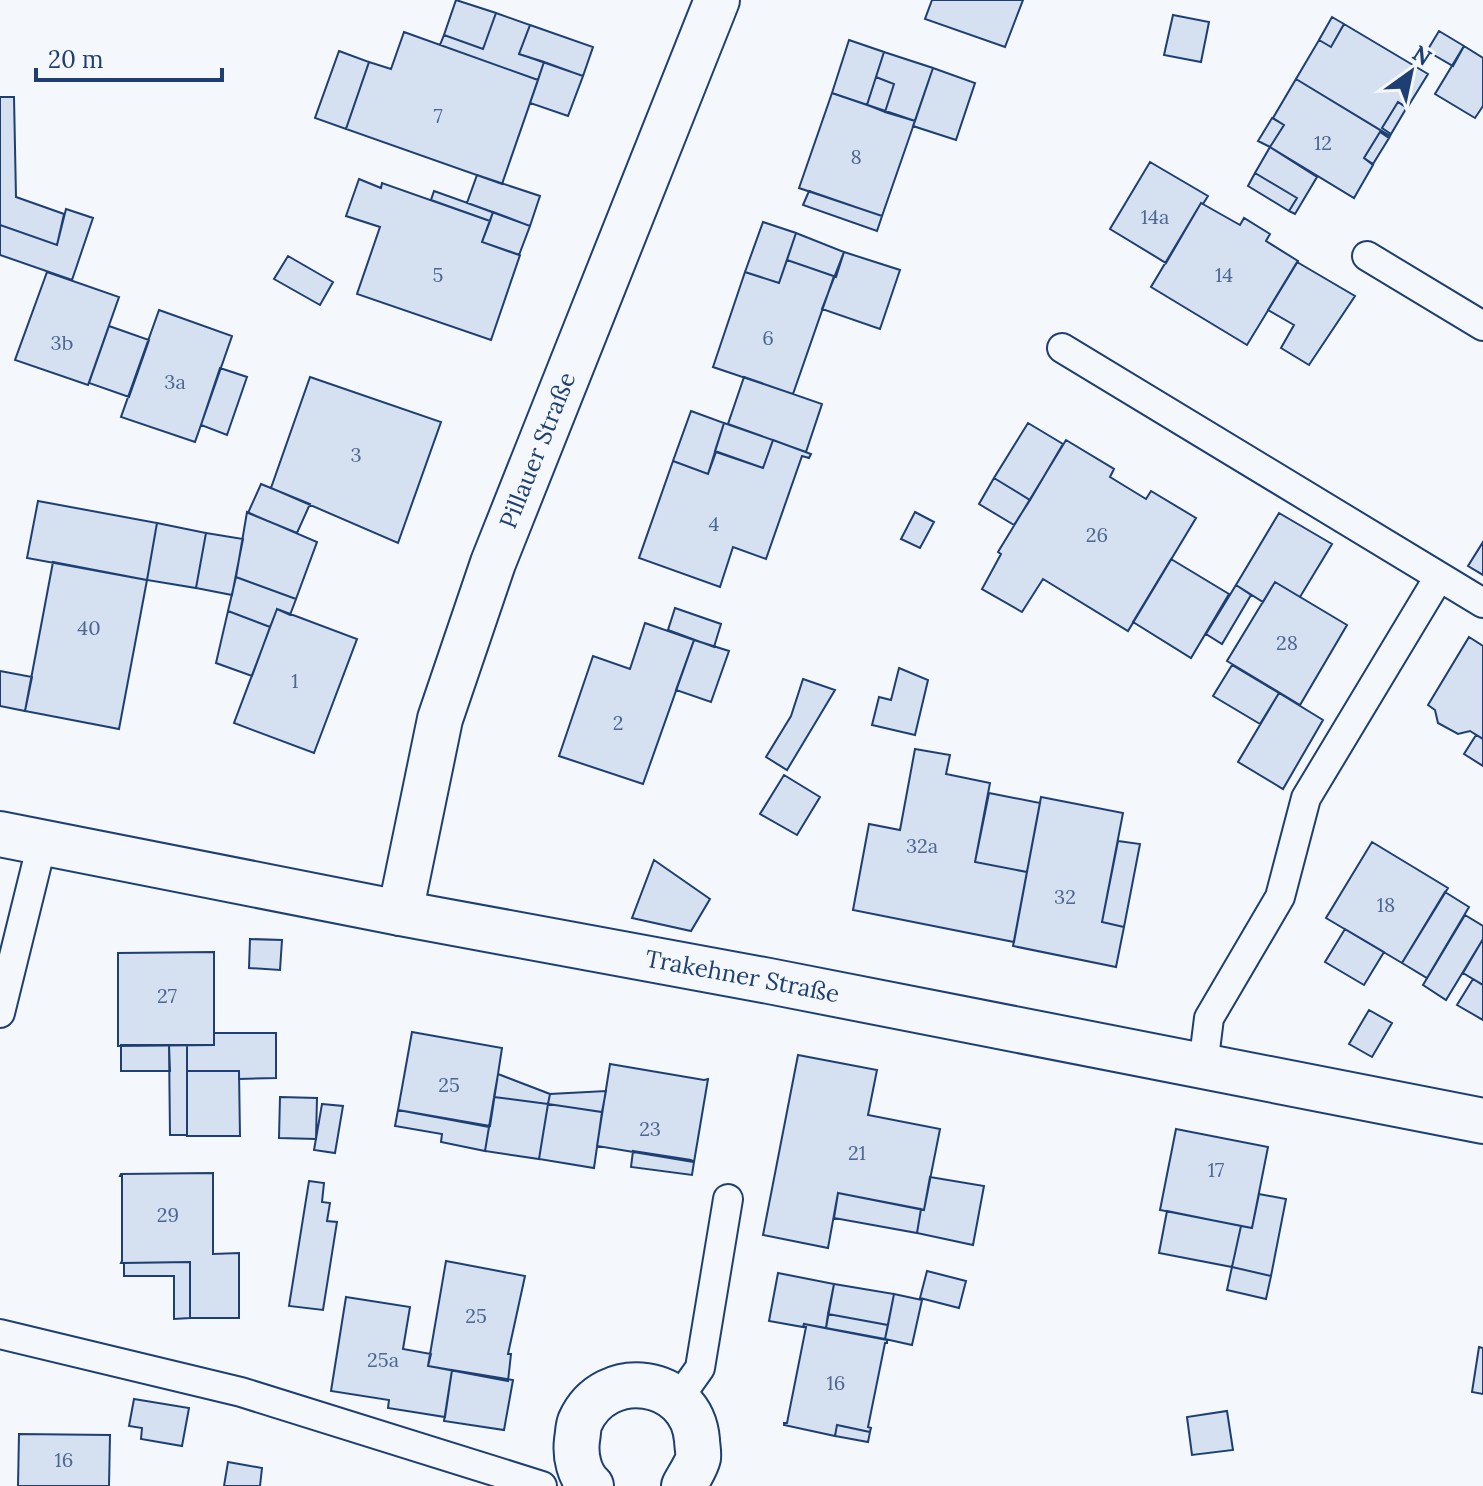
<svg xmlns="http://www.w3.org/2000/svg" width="1483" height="1486" viewBox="0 0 1483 1486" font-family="Lora,serif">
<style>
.building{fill:#d5e0f0;stroke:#1d3f73;stroke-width:2}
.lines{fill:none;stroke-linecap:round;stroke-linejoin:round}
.lane-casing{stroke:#1d3f73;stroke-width:32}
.street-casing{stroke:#1d3f73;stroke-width:48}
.lane{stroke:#f4f7fb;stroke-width:28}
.street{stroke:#f4f7fb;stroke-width:44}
.labels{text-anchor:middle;stroke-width:6;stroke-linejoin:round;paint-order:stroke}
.number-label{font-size:20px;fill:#4b6792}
.street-label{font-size:24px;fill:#1d3f73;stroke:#f4f7fb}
</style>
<rect width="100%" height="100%" fill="#f4f7fb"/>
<!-- building -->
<path class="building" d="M 456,0 L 496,13 L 483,49 L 444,35 Z
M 932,0 L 1023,0 L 1005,47 L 925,19 Z
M 496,13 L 530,25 L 519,54 L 544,62 L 538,80 L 440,45 L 444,35 L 483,49 Z
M 1173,15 L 1209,22 L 1201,62 L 1164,55 Z
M 1332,17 L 1344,24 L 1331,47 L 1319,40 Z
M 1344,24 L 1428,74 L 1407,108 L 1398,102 L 1382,128 L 1391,134 L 1390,136 L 1296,79 L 1319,40 L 1331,47 Z
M 530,25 L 593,47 L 583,76 L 519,54 Z
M 1439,31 L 1464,46 L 1453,66 L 1427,51 Z
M 404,32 L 538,80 L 502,184 L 346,129 L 369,62 L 391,69 Z
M 849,40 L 884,52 L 867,105 L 832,93 Z
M 1464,46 L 1483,58 L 1483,106 L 1475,118 L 1435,94 Z
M 339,51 L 369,62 L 346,129 L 315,118 Z
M 884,52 L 933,68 L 915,121 L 885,112 L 894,84 L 876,77 Z
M 544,62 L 583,76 L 568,116 L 530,103 Z
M 933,68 L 975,83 L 956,140 L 913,126 Z
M 876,77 L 894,84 L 885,112 L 867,105 Z
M 1296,79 L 1390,136 L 1389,138 L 1380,132 L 1364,158 L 1373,165 L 1354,198 L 1270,147 L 1284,125 L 1273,118 Z
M 832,93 L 915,121 L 882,216 L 799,188 Z
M 0,97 L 14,97 L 16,197 L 64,214 L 57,245 L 0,225 Z
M 1398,102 L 1407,107 L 1391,134 L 1382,128 Z
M 1272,118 L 1284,125 L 1270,147 L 1258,141 Z
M 1380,132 L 1389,138 L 1373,164 L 1364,158 Z
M 1270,147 L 1317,177 L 1295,214 L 1289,211 L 1297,198 L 1255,173 Z
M 1150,162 L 1208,196 L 1203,204 L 1201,203 L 1166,263 L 1110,229 Z
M 1255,173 L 1297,198 L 1289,211 L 1248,186 Z
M 477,175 L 540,196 L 530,226 L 467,203 Z
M 359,179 L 381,188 L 382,183 L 490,221 L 482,242 L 520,255 L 491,340 L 357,294 L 380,227 L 346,216 Z
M 434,191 L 493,212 L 490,221 L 431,200 Z
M 809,191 L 882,216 L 877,231 L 803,205 Z
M 1201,203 L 1240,225 L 1244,218 L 1270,234 L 1266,241 L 1298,261 L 1247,345 L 1151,287 Z
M 66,209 L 93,218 L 72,280 L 0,255 L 0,225 L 57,245 Z
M 493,212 L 530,226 L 519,255 L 482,242 Z
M 763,222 L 796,233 L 779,283 L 745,272 Z
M 796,233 L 844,252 L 836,277 L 787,260 Z
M 844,252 L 900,270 L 880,329 L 822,309 Z
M 288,256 L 333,282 L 320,305 L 274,279 Z
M 787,260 L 834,276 L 793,394 L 713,367 L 745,272 L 779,283 Z
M 1297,262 L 1355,296 L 1309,365 L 1281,348 L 1294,325 L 1268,310 Z
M 47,272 L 119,297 L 88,385 L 15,360 Z
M 159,310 L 232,336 L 195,442 L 121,417 Z
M 109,326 L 149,340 L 129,397 L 89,383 Z
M 220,368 L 247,377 L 227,435 L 201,425 Z
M 310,377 L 441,422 L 398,543 L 271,488 Z
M 744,377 L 822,404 L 806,452 L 728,424 Z
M 691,411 L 724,423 L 708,474 L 673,461 Z
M 724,423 L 773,440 L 763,468 L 715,451 Z
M 1028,423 L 1063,444 L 1030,500 L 994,478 Z
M 773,440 L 811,454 L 809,458 L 802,456 L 766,559 L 733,547 L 720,587 L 639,558 L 673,461 L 708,474 L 716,452 L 763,468 Z
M 1066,440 L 1114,469 L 1110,477 L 1146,499 L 1151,491 L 1196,518 L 1128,631 L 1043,579 L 1022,612 L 982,589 L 1001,554 L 998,552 Z
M 994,478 L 1030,500 L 1014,525 L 979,504 Z
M 261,484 L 310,504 L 297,533 L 248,513 Z
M 38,501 L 157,523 L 147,580 L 27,558 Z
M 247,512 L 317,542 L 296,599 L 236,577 Z
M 915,512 L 934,522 L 920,548 L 901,539 Z
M 1279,513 L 1332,544 L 1300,597 L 1275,582 L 1263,602 L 1236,585 Z
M 157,523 L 206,533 L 196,588 L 147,580 Z
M 206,533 L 243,539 L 232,595 L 196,588 Z
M 1483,542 L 1483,575 L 1468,566 Z
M 1171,559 L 1229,594 L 1191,658 L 1133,622 Z
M 53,562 L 147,580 L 119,729 L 25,711 Z
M 236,577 L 296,599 L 290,615 L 277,609 L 270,627 L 228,611 Z
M 1275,582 L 1347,625 L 1300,705 L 1227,661 Z
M 1236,585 L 1251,595 L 1222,644 L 1206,634 Z
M 675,608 L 721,624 L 714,647 L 668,630 Z
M 277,609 L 357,639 L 314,753 L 234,723 Z
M 228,611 L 270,627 L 252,676 L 216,663 Z
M 645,623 L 694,640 L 643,784 L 559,756 L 593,656 L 630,669 Z
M 1469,637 L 1483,646 L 1483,739 L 1470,731 L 1458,734 L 1438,723 L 1435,710 L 1428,705 Z
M 694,640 L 729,651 L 711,702 L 676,690 Z
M 1232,665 L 1279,693 L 1260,724 L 1213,696 Z
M 899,668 L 928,680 L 915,735 L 872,725 L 879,697 L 891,700 Z
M 0,671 L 32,677 L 25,711 L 0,706 Z
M 803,679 L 835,690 L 787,770 L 766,757 L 791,716 Z
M 1279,693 L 1323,720 L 1283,789 L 1238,762 Z
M 1476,735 L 1483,739 L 1483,766 L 1464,754 Z
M 915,749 L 950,755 L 946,774 L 990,783 L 975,862 L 1027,872 L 1014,942 L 853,910 L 869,824 L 900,830 Z
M 784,775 L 820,797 L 797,835 L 760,814 Z
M 989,793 L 1040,803 L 1027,872 L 975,862 Z
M 1041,797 L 1123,813 L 1102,922 L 1124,927 L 1116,967 L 1013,946 Z
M 1118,841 L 1140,844 L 1124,927 L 1102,922 Z
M 1372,842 L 1448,888 L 1402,963 L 1326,918 Z
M 654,860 L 710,899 L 691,931 L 632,918 Z
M 1445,892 L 1469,907 L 1427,978 L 1402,963 Z
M 1465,915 L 1483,926 L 1483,939 L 1446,1000 L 1423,985 Z
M 1345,929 L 1384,952 L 1364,985 L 1325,962 Z
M 250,939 L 282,940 L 280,970 L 249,968 Z
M 1483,939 L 1483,985 L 1463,973 Z
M 214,952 L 214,1045 L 118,1046 L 118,953 Z
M 1473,979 L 1483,985 L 1483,1020 L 1457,1005 Z
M 1369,1010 L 1392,1023 L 1372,1057 L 1349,1044 Z
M 412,1032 L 502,1048 L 490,1126 L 398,1110 Z
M 214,1033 L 276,1033 L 276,1078 L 239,1079 L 239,1071 L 187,1071 L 187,1045 L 214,1045 Z
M 121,1045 L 169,1045 L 170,1071 L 121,1071 Z
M 169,1045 L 187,1045 L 187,1135 L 170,1135 Z
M 798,1055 L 877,1070 L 868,1115 L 940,1129 L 924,1210 L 838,1193 L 828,1248 L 763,1235 Z
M 610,1064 L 704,1080 L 708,1079 L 694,1162 L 597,1146 Z
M 187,1071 L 239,1071 L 240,1136 L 187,1136 Z
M 498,1074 L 550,1094 L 548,1104 L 494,1097 Z
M 606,1091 L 602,1112 L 548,1104 L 550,1094 Z
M 280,1097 L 317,1098 L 316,1139 L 279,1138 Z
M 494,1097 L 548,1104 L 539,1159 L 485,1151 Z
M 322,1104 L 343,1106 L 335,1153 L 314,1150 Z
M 548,1104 L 602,1112 L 594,1168 L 539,1159 Z
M 398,1110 L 489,1127 L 485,1151 L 441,1142 L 442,1134 L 395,1126 Z
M 1176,1129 L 1268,1147 L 1252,1228 L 1160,1210 Z
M 633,1151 L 691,1160 L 694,1162 L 692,1175 L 631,1167 Z
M 213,1173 L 213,1254 L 239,1253 L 239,1318 L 190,1318 L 190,1262 L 121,1263 L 122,1261 L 122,1176 L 120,1176 L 121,1174 Z
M 930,1177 L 984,1186 L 973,1245 L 917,1233 L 921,1209 L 924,1210 Z
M 309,1181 L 324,1183 L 322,1202 L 330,1203 L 327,1221 L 337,1222 L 323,1310 L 289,1306 Z
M 838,1193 L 921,1209 L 917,1233 L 834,1218 Z
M 1259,1194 L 1286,1199 L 1271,1276 L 1232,1267 L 1241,1226 L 1252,1228 Z
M 1167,1211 L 1241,1226 L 1232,1267 L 1159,1253 Z
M 446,1261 L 525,1276 L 508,1354 L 511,1354 L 508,1381 L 428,1366 Z
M 190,1262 L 190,1318 L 174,1319 L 174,1276 L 124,1276 L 124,1263 Z
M 1232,1267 L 1271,1276 L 1266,1299 L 1227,1290 Z
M 927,1271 L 966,1281 L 959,1308 L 920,1298 Z
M 778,1273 L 834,1284 L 826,1328 L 804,1324 L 803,1327 L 769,1321 Z
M 834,1284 L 894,1294 L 888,1325 L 828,1314 Z
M 894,1294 L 922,1300 L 912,1345 L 885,1339 Z
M 346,1297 L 410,1307 L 403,1349 L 431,1354 L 428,1366 L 452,1370 L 445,1417 L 388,1408 L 389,1400 L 331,1391 Z
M 828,1314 L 888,1325 L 885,1339 L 826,1328 Z
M 804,1324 L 887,1340 L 887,1343 L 885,1343 L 868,1427 L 871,1428 L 870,1432 L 837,1425 L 835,1436 L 784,1425 L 784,1423 L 787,1423 L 806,1327 L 803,1327 Z
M 1479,1347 L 1483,1348 L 1483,1394 L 1472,1392 Z
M 452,1370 L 513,1380 L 504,1430 L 444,1421 Z
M 134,1399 L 189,1408 L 182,1446 L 141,1439 L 142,1428 L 129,1426 Z
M 1227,1411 L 1233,1450 L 1192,1455 L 1187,1417 Z
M 837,1425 L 870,1432 L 868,1442 L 835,1436 Z
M 19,1434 L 110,1435 L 109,1486 L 18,1486 Z
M 228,1462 L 262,1468 L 260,1486 L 224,1486 Z"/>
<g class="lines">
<defs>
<path id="lane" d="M 1367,256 L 1483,326
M 1062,348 L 1483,603
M 0,1013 L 42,843
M 1203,1066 L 1209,1018 L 1280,897 L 1306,798 L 1439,577
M 0,1334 L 241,1392 L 542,1486
M 678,1399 L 700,1368 L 728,1199"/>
<g id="street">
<path id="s1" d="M 0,834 L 400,913 L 769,981 L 1483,1121"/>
<path id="s2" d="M 400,913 L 440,719 L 493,563 L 717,0"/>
<path d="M 591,1486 C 579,1475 575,1456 577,1440 C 578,1435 578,1427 580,1422 C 605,1365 692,1377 697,1440 C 697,1445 699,1453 698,1458 C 696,1467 688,1478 684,1486"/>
</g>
</defs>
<!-- lane casing -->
<use href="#lane" class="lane-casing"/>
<!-- street casing -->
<use href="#street" class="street-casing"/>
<!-- lane -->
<use href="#lane" class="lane"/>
<!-- street -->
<use href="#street" class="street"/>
</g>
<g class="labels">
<!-- number labels -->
<g class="number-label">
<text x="438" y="123">7</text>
<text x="1323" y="150">12</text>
<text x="856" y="164">8</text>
<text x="1155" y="224">14a</text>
<text x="438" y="282">5</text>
<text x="1224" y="282">14</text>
<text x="768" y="345">6</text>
<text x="62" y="350">3b</text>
<text x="175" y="389">3a</text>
<text x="356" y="462">3</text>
<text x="714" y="531">4</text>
<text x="1097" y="542">26</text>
<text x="89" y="635">40</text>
<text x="1287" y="650">28</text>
<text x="295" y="688">1</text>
<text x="618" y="730">2</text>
<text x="922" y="853">32a</text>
<text x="1065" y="904">32</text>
<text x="1386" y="912">18</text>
<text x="167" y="1003">27</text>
<text x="449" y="1092">25</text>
<text x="650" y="1136">23</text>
<text x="857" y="1160">21</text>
<text x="1216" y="1177">17</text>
<text x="168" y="1222">29</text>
<text x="476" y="1323">25</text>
<text x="383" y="1367">25a</text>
<text x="836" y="1390">16</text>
<text x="64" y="1467">16</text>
</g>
<!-- street labels -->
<g class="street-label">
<text dy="8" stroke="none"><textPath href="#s2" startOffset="484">Pillauer Straße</textPath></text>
<text dy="8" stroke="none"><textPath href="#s1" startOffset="756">Trakehner Straße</textPath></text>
</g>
</g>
<!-- north arrow -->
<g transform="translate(1411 72) rotate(33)" stroke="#f4f7fb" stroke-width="6" paint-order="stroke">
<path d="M0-6L14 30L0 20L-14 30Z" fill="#1d3f73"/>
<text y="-12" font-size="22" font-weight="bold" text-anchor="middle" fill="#1d3f73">N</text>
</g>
<!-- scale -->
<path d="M36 68v12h186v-12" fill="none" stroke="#1d3f73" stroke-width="4"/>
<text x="48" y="68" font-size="24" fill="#1d3f73" stroke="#f4f7fb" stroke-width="6" paint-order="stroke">20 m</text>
</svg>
